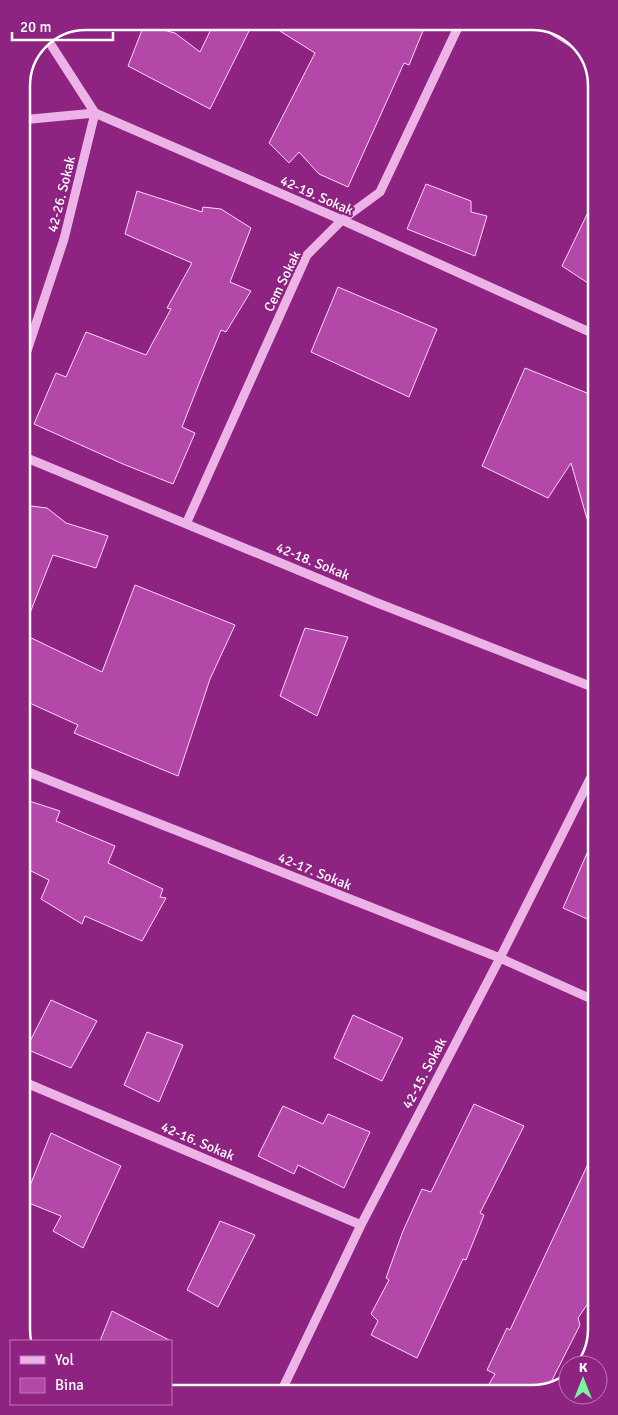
<svg xmlns="http://www.w3.org/2000/svg" width="618" height="1415" viewBox="0 0 618 1415" font-family="Signika,sans-serif">
<style>
.building{fill:#b448a9;stroke:#f9d9f5}
.lines{fill:none;stroke-linecap:round;stroke-linejoin:round}
.minor{stroke:#ecb4e6;stroke-width:9}
.labels{text-anchor:middle;stroke-width:4.5;stroke-linejoin:round;paint-order:stroke}
.street-label{font-size:14px;fill:#fff;stroke:#8f2382}
.rim{fill:none;stroke:#fff;stroke-width:2.5}
</style>
<rect width="100%" height="100%" fill="#8f2382"/>
<!-- building -->
<path class="building" d="M 215,21 L 254,21 L 210,109 L 128,66 L 144,25 L 175,33 L 200,52 Z
M 264,21 L 427,21 L 409,65 L 404,63 L 348,187 L 319,174 L 299,152 L 289,163 L 269,143 L 315,53 Z
M 426,184 L 471,201 L 471,212 L 487,216 L 475,256 L 407,229 Z
M 137,191 L 202,212 L 203,207 L 221,209 L 251,228 L 230,282 L 251,291 L 226,332 L 221,330 L 200,381 L 182,427 L 195,433 L 173,484 L 123,464 L 34,424 L 56,373 L 66,377 L 86,332 L 146,355 L 171,309 L 167,308 L 192,263 L 125,234 Z
M 594,200 L 594,287 L 562,266 Z
M 338,287 L 437,329 L 409,397 L 311,352 Z
M 525,368 L 587,393 L 590,404 L 594,406 L 594,518 L 587,519 L 571,463 L 548,498 L 482,466 Z
M 23,505 L 47,508 L 66,523 L 108,536 L 96,568 L 53,555 L 24,628 Z
M 135,585 L 235,625 L 210,679 L 178,776 L 74,733 L 78,725 L 23,700 L 23,634 L 102,672 Z
M 305,628 L 348,637 L 317,716 L 280,696 Z
M 23,799 L 60,811 L 56,821 L 115,846 L 108,863 L 163,889 L 160,897 L 166,898 L 142,941 L 85,916 L 82,924 L 41,899 L 49,880 L 23,867 Z
M 595,835 L 596,923 L 563,908 Z
M 51,1000 L 97,1021 L 71,1068 L 26,1049 Z
M 353,1015 L 403,1038 L 382,1081 L 334,1058 Z
M 147,1032 L 183,1045 L 159,1102 L 124,1085 Z
M 474,1104 L 524,1126 L 480,1213 L 484,1215 L 466,1260 L 463,1259 L 417,1358 L 371,1335 L 378,1321 L 371,1314 L 389,1280 L 386,1278 L 403,1231 L 422,1189 L 431,1192 Z
M 283,1106 L 323,1124 L 328,1114 L 370,1132 L 344,1188 L 298,1165 L 294,1174 L 258,1156 Z
M 51,1133 L 121,1166 L 83,1248 L 53,1231 L 61,1216 L 24,1201 Z
M 596,1147 L 597,1290 L 578,1318 L 580,1325 L 547,1390 L 485,1391 L 495,1374 L 487,1370 L 507,1328 L 510,1330 Z
M 220,1221 L 255,1235 L 218,1307 L 187,1290 Z
M 112,1311 L 171,1341 L 100,1341 Z"/>
<g class="lines">
<!-- minor -->
<path class="minor" d="M 537,21 L 582,49
M 21,120 L 95,113 L 342,220 L 594,334
M 22,366 L 64,239 L 95,113 L 46,37
M 22,456 L 375,602 L 595,688
M 186,524 L 307,255 L 342,220 L 380,192 L 461,21
M 23,770 L 500,958 L 596,1001
M 24,1082 L 361,1225
M 281,1392 L 361,1225 L 500,958 L 595,769"/>
</g>
<g class="labels">
<!-- street labels -->
<g class="street-label">
<text transform="translate(61 194) rotate(-76)" y="5">42-26. Sokak</text>
<text transform="translate(317 195) rotate(24)" y="5">42-19. Sokak</text>
<text transform="translate(282 281) rotate(-64)" y="5">Cem Sokak</text>
<text transform="translate(313 561) rotate(22)" y="5">42-18. Sokak</text>
<text transform="translate(315 871) rotate(22)" y="5">42-17. Sokak</text>
<text transform="translate(424 1073) rotate(-62)" y="5">42-15. Sokak</text>
<text transform="translate(198 1141) rotate(23)" y="5">42-16. Sokak</text>
</g>
</g>
<!-- crop -->
<path d="M0 0H618V1415H0ZM86 30H532A56 56 0 0 1 588 86V1329A56 56 0 0 1 532 1385H86A56 56 0 0 1 30 1329V86A56 56 0 0 1 86 30Z" fill="#8f2382" fill-rule="evenodd"/>
<path class="rim" d="M86 30H532A56 56 0 0 1 588 86V1329A56 56 0 0 1 532 1385H86A56 56 0 0 1 30 1329V86A56 56 0 0 1 86 30Z"/>
<!-- legend -->
<rect x="10" y="1340" width="162" height="65" fill="#8f2382" stroke="#bc7bb4"/>
<rect x="20" y="1356" width="25" height="8" fill="#ecb4e6" stroke="#bc7bb4"/>
<text x="55" y="1365" font-size="15" fill="#ffffff">Yol</text>
<rect x="20" y="1378" width="25" height="15" fill="#b448a9" stroke="#bc7bb4"/>
<text x="55" y="1390" font-size="15" fill="#ffffff">Bina</text>
<!-- north arrow -->
<g transform="translate(583 1380)"><circle r="24" fill="#8f2382" stroke="#bc7bb4"/>
<path d="M0-4L9 19L0 12L-9 19Z" fill="#77f799"/>
<text y="-8" font-size="14" font-weight="bold" text-anchor="middle" fill="#ffffff">K</text>
</g>
<!-- scale -->
<path d="M12 32v8h101v-8" fill="none" stroke="#ffffff" stroke-width="2.5"/>
<text x="20" y="32" font-size="15" fill="#ffffff" stroke="#8f2382" stroke-width="4" paint-order="stroke">20 m</text>
</svg>
